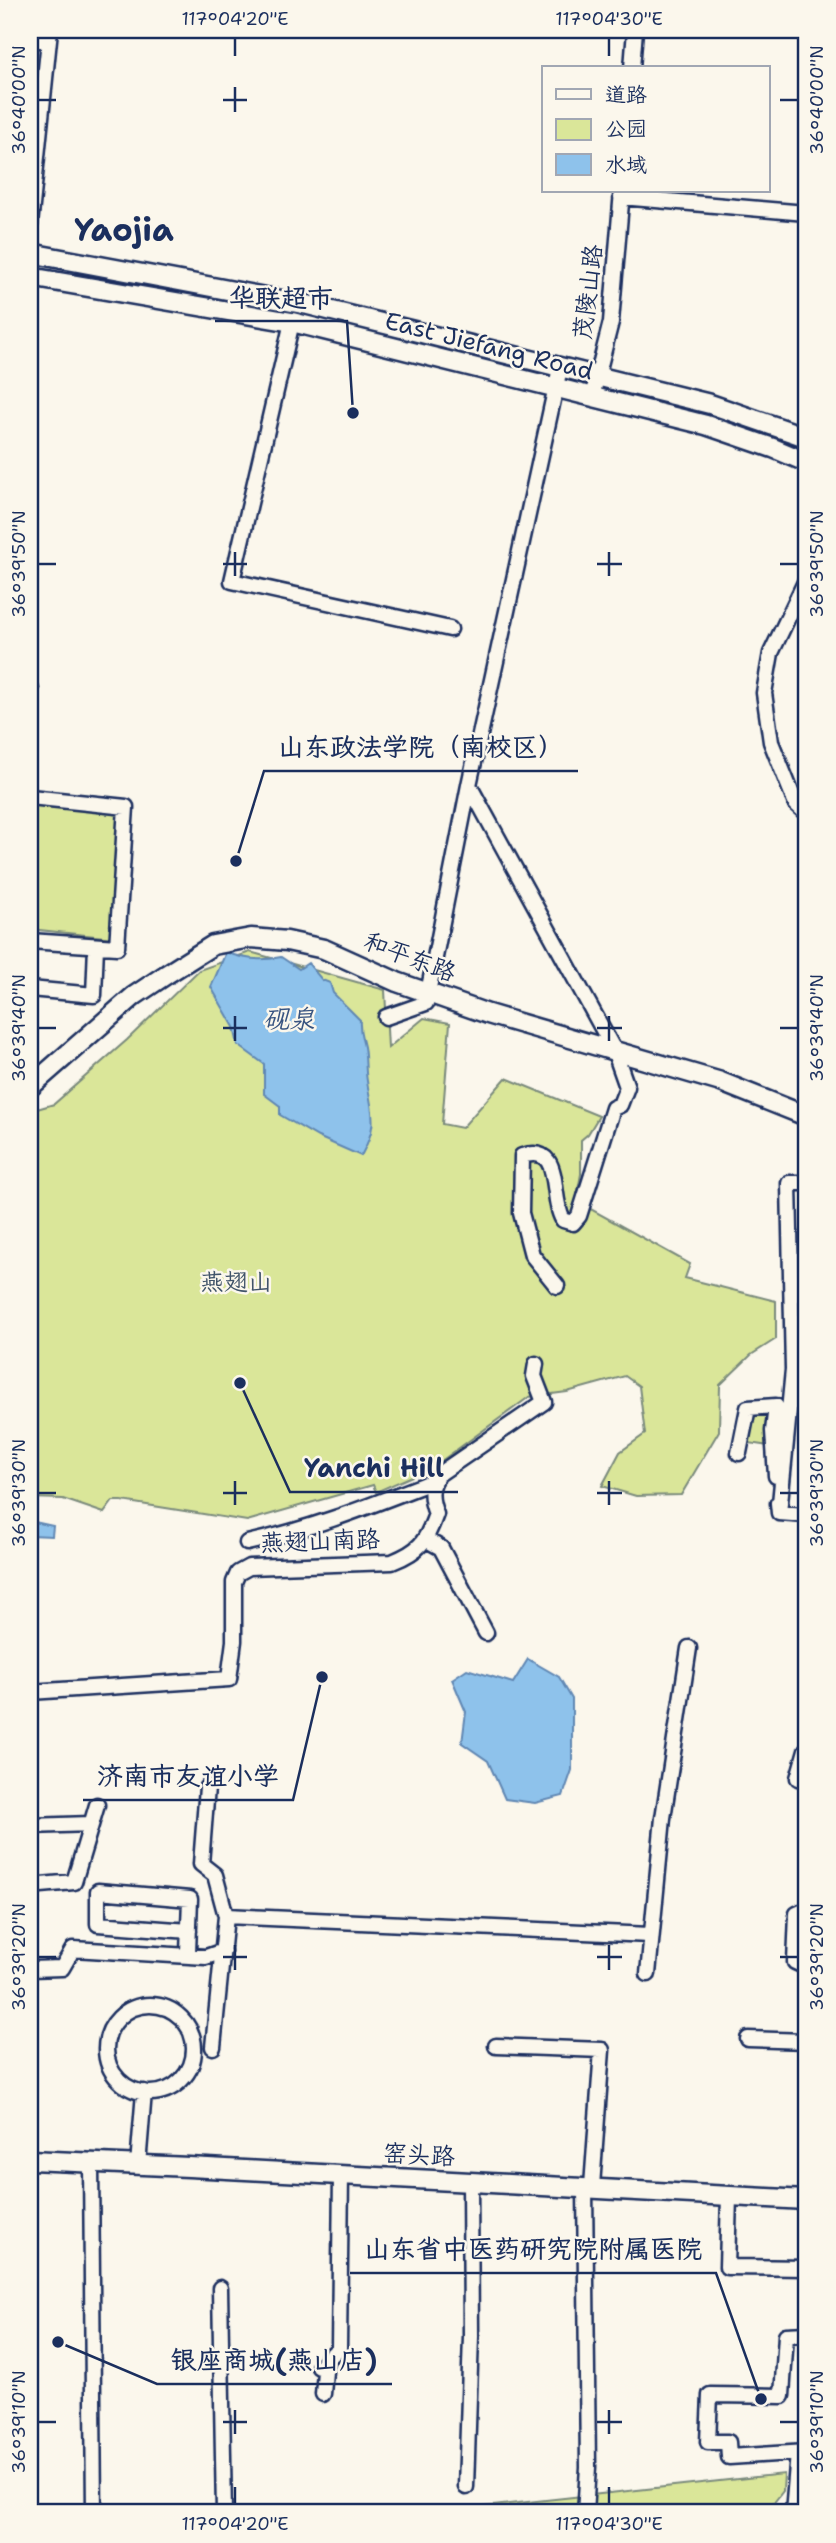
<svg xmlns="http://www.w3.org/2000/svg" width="836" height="2543" viewBox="0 0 836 2543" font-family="'Shantell Sans','LXGW WenKai TC',sans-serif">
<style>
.green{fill:#dae699;stroke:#7a8a7c;stroke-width:2}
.water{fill:#8ec2eb;stroke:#6087b3;stroke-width:2}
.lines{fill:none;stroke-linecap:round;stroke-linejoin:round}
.minor-casing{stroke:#1b2f5e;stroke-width:19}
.major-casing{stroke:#1b2f5e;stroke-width:23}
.minor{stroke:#fbf7ec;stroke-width:14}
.major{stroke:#fbf7ec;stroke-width:18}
.ticks{fill:none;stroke:#1b2f5e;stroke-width:2.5}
.labels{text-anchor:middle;stroke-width:5;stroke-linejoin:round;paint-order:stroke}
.street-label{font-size:24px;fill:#1b2f5e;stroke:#fbf7ec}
.park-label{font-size:24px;fill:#41546a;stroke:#fbf7ec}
.water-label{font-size:26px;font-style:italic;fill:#385481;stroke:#fbf7ec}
.district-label{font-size:32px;font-weight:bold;fill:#1b2f5e;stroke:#fbf7ec}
.leader{fill:none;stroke:#1b2f5e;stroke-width:2.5}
.callout-dot{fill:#1b2f5e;stroke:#fbf7ec;stroke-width:2.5}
.callout-label{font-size:26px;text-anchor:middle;font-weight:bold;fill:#1b2f5e;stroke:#fbf7ec;stroke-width:5;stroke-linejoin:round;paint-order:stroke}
.neatline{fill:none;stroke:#1b2f5e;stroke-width:2.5}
.ticks-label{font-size:18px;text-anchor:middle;fill:#1b2f5e}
</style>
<rect width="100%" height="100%" fill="#fbf7ec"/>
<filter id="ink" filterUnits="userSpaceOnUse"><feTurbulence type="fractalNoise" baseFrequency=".0143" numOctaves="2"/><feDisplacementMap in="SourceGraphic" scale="14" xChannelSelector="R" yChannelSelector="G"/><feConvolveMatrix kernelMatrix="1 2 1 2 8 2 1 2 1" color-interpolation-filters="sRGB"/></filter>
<g filter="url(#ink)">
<!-- green -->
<path class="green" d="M 30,792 L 129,805 L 123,939 L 30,929 Z
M 250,952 L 385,990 L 388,1048 L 424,1018 L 450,1023 L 442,1124 L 462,1128 L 506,1078 L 599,1116 L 588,1134 L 581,1140 L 581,1174 L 576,1201 L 690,1264 L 685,1278 L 776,1301 L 776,1339 L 751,1355 L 720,1385 L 719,1431 L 681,1495 L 636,1496 L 602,1486 L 620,1452 L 645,1434 L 639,1386 L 625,1376 L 567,1392 L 529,1397 L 433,1467 L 376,1492 L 373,1485 L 247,1521 L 122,1501 L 113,1501 L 104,1513 L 63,1499 L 30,1498 L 30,1111 L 54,1104 L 127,1040 L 199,970 Z
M 772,1412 L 769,1446 L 749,1443 L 751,1413 Z
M 784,2474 L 783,2491 L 772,2505 L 705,2513 L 428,2513 Z"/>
<!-- water -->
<path class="water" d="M 226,952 C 244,960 262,961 281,957 L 299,969 L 308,963 L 322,980 L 330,983 L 333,993 L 360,1020 C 359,1031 362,1037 364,1047 C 366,1058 365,1070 367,1081 C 372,1115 379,1123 361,1156 L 318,1137 L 280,1115 L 280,1106 L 264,1094 L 264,1064 L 238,1045 L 234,1027 L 211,987 Z
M 30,1521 L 53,1526 L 52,1536 L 30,1535 Z
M 528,1659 L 559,1677 L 572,1699 L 572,1770 L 563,1796 L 535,1803 L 505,1799 L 488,1761 L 462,1743 L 466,1712 L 452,1679 L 467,1669 L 513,1683 Z"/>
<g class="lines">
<defs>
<path id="minor" d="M 30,40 L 49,40
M 632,68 L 635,30
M 621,197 L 806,213
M 30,225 L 50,30
M 292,322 L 232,581 L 450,629
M 592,397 L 611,322 L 622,191
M 806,580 L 771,653 L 764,693 L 771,742 L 796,804 L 806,813
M 30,688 L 31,689
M 30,797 L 126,807 L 117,947 L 30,941
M 30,989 L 94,995 L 96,946
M 386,1017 L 426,1003 L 469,785
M 557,1286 L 532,1255 L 521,1213 L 522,1156 C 564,1143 549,1196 563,1220 L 573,1223 L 579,1216 L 613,1108 L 620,1105 L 627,1087 L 614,1050 L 469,785 L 560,368
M 739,1453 L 748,1408 L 776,1406 L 773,1431 L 776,1476
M 778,1503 L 779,1513 L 806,1515
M 779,1513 L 793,1370 L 789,1183 L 806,1183
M 425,1539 L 441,1548 L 486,1633
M 247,1543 C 315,1528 369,1506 434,1481
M 30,1692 L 229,1679 L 234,1641 L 234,1582 L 238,1573 L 249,1567 L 392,1562 C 420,1551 426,1542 436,1514 C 430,1499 429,1487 439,1474 L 544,1402 L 534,1376 L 536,1364
M 806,1750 L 798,1778 L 806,1779
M 207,1787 L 201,1864 L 215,1875 L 226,1916
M 30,1826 L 91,1824
M 30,1886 L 74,1882 L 97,1805
M 806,1910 L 797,1914 L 795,1962 L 806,1967
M 188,1952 L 190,1899 L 98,1891 L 98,1924 L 189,1931
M 30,1969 L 62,1968 L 73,1949 L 206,1957 L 223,1951
M 648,1974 L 663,1818 L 689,1648
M106 2049a44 44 0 1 1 88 0a44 44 0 1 1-88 0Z
M 748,2039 L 806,2041
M 496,2046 L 602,2050 L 592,2186
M 213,2047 L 226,1916 L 650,1935
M 91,2163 L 94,2513
M 138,2165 L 144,2092
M 729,2196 L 727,2267 L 806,2268
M 220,2288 L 224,2513
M 806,2334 L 786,2335 L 782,2396 L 710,2395 L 708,2442 L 728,2442 L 729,2457 L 806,2452
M 319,2367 L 339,2348 L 341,2175
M 323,2394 L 326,2360
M 466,2487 L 471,2336 L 470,2182
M 585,2513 L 588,2467 L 585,2188
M 793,2513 L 798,2453"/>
<path id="major" d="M 30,253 L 308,305 L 710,404 L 806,437
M 30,277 L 292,322 L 706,425 L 773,448 L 806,462
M 30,1087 L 134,996 L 167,974 L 213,945 L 251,938 L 287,941 L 324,949 L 397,982 L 488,1014 L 721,1082 L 806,1116
M 30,2160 L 189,2167 L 806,2200"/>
</defs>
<!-- minor casing -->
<use href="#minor" class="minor-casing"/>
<!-- major casing -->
<use href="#major" class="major-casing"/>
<!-- minor -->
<use href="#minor" class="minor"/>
<!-- major -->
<use href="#major" class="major"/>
</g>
</g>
<!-- ticks -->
<path class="ticks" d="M 235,38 L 235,56M 609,38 L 609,56M 235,87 L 235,112M 38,100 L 56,100M 223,100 L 247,100M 780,100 L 798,100M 235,552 L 235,576M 609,552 L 609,576M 38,564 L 56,564M 223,564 L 247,564M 597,564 L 622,564M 780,564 L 798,564M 235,1016 L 235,1041M 609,1016 L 609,1041M 38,1028 L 56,1028M 223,1028 L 247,1028M 597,1028 L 622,1028M 780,1028 L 798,1028M 235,1481 L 235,1505M 609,1481 L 609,1505M 38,1493 L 56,1493M 223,1493 L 247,1493M 597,1493 L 622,1493M 780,1493 L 798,1493M 235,1945 L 235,1970M 609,1945 L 609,1970M 38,1957 L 56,1957M 223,1957 L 247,1957M 597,1957 L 622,1957M 780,1957 L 798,1957M 235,2410 L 235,2434M 609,2410 L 609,2434M 38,2422 L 56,2422M 223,2422 L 247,2422M 597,2422 L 622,2422M 780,2422 L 798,2422M 235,2487 L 235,2504M 609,2487 L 609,2504"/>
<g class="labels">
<!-- street labels -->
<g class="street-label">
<text transform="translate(588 292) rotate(-83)" y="8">茂陵山路</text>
<text transform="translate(489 346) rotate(14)" y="8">East Jiefang Road</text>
<text transform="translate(410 957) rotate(21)" y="8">和平东路</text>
<text transform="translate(320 1541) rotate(-2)" y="8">燕翅山南路</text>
<text transform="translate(419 2155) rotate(3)" y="8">窑头路</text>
</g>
<!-- park labels -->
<g class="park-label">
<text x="236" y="1290">燕翅山</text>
</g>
<!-- water labels -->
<g class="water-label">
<text x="289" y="1028">砚泉</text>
</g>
<!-- district labels -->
<g class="district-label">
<text x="124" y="241">Yaojia</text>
</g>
</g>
<!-- callouts -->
<path class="leader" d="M353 413L347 321H215M236 861L264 771H578M240 1383L290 1492H458M322 1677L293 1800H83M761 2399L716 2273H350M58 2342L157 2384H392"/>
<g class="callout-dot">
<circle cx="353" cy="413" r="7"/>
<circle cx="236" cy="861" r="7"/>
<circle cx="240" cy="1383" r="7"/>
<circle cx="322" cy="1677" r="7"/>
<circle cx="761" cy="2399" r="7"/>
<circle cx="58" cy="2342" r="7"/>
</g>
<g class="callout-label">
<text x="281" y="307">华联超市</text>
<text x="421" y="756">山东政法学院（南校区）</text>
<text x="374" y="1477">Yanchi Hill</text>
<text x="188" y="1785">济南市友谊小学</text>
<text x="533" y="2258">山东省中医药研究院附属医院</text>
<text x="274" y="2369">银座商城(燕山店)</text>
</g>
<!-- margin -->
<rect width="836" height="2543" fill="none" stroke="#fbf7ec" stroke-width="77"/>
<!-- legend -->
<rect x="542" y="66" width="228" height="126" fill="#fbf7ec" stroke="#a1a7b3" stroke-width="2"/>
<rect x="556" y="89" width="35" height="10" fill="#fbf7ec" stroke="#a1a7b3" stroke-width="2"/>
<text x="605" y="102" font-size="21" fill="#1b2f5e">道路</text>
<rect x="556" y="119" width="35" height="21" fill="#dae699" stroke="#a1a7b3" stroke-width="2"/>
<text x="605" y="136" font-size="21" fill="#1b2f5e">公园</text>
<rect x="556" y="154" width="35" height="21" fill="#8ec2eb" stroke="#a1a7b3" stroke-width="2"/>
<text x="605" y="172" font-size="21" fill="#1b2f5e">水域</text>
<rect x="38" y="38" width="760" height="2466" class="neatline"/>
<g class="ticks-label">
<text x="235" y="25">117°04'20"E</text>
<text x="609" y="25">117°04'30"E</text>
<text transform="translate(19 100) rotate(-90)" y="6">36°40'00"N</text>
<text transform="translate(817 100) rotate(-90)" y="6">36°40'00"N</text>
<text transform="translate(19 564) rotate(-90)" y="6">36°39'50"N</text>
<text transform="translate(817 564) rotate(-90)" y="6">36°39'50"N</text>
<text transform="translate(19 1028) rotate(-90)" y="6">36°39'40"N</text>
<text transform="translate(817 1028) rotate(-90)" y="6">36°39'40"N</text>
<text transform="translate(19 1493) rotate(-90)" y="6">36°39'30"N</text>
<text transform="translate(817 1493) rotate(-90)" y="6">36°39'30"N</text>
<text transform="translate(19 1957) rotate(-90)" y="6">36°39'20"N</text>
<text transform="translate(817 1957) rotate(-90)" y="6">36°39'20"N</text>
<text transform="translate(19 2422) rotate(-90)" y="6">36°39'10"N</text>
<text transform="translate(817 2422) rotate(-90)" y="6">36°39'10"N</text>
<text x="235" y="2530">117°04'20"E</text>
<text x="609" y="2530">117°04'30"E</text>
</g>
</svg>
